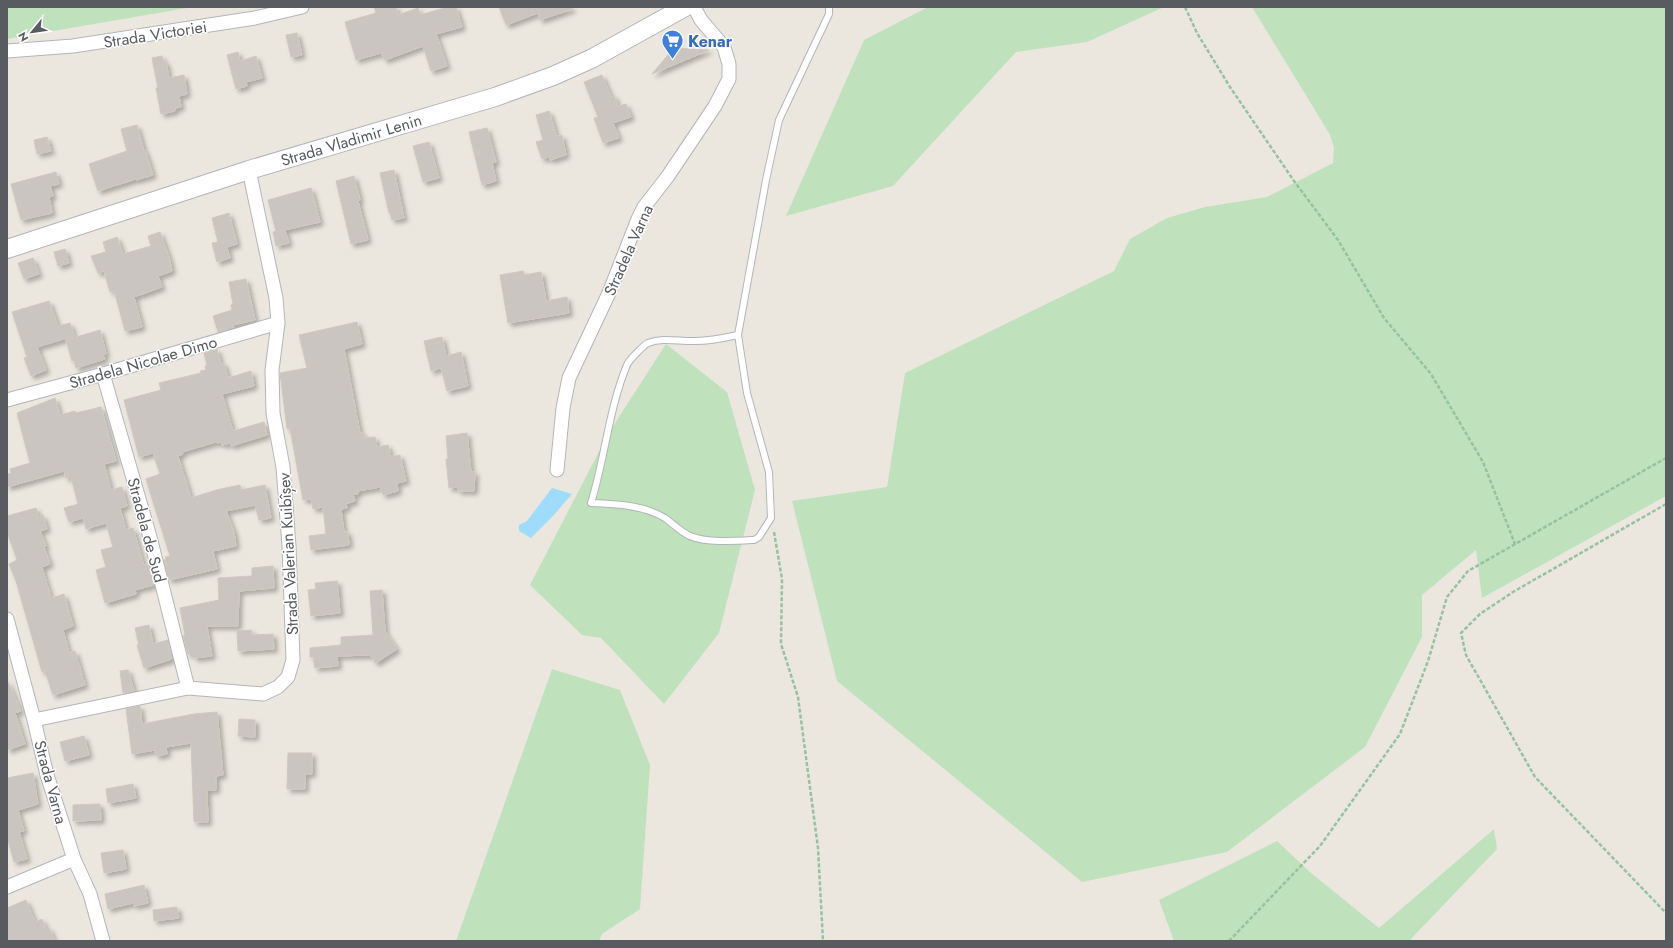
<svg xmlns="http://www.w3.org/2000/svg" width="1673" height="948" viewBox="0 0 1673 948" font-family="Jost,sans-serif">
<style>
.green{fill:#bfe2bc}
.water{fill:#9fdbfa}
.building{fill:#cbc5c1;stroke:#cfc8be;filter:url(#shadow)}
.lines{fill:none;stroke-linecap:round;stroke-linejoin:round}
.lane-casing{stroke:#b2b6ba;stroke-width:8}
.street-casing{stroke:#b2b6ba;stroke-width:15}
.secondary-casing{stroke:#b1b5ba;stroke-width:20}
.path{stroke:#96c29f;stroke-width:2.5;stroke-dasharray:4 2;stroke-linecap:butt}
.lane{stroke:#fff;stroke-width:6}
.street{stroke:#fff;stroke-width:13}
.secondary{stroke:#fff;stroke-width:18}
.labels{text-anchor:middle;stroke-width:3;stroke-linejoin:round;paint-order:stroke}
.street-label{font-size:16px;fill:#585c60;stroke:#fff}
.shop-label{font-size:16px;font-weight:bold;fill:#366cbe;stroke:#fff;text-anchor:start}
</style>
<defs>
<filter id="shadow"><feDropShadow dx="3.5" dy="3.5" stdDeviation="2" flood-color="#0004"/></filter>
</defs>
<rect width="100%" height="100%" fill="#ebe7df"/>
<!-- green -->
<path class="green" d="M 7,7 L 187,7 L 187,8 L 7,39 Z
M 928,7 L 1164,7 L 1087,42 L 1016,52 L 893,186 L 786,216 L 864,40 Z
M 1252,7 L 1666,7 L 1666,496 L 1482,598 L 1476,550 L 1422,595 L 1422,637 L 1365,747 L 1227,852 L 1082,882 L 837,681 L 792,501 L 887,487 L 905,373 L 1114,271 L 1130,239 L 1167,218 L 1205,207 L 1267,197 L 1333,163 L 1334,147 L 1329,133 Z
M 666,344 L 727,392 L 755,490 L 719,633 L 664,704 L 601,638 L 582,635 L 530,585 L 608,434 Z
M 552,669 L 620,690 L 650,765 L 640,909 L 602,934 L 599,941 L 456,941 Z
M 1494,829 L 1497,849 L 1409,941 L 1174,941 L 1159,900 L 1277,841 L 1311,873 L 1379,928 Z"/>
<!-- water -->
<path class="water" d="M 552,488 L 572,494 L 553,516 L 531,538 L 519,531 L 519,525 L 527,521 Z"/>
<!-- building -->
<path class="building" d="M 374,7 L 396,7 L 398,15 L 418,8 L 420,15 L 448,7 L 456,7 L 462,27 L 436,34 L 447,66 L 431,71 L 423,46 L 385,60 L 381,53 L 356,60 L 345,22 L 376,13 Z
M 499,7 L 572,7 L 572,9 L 540,20 L 538,13 L 506,25 Z
M 297,33 L 302,55 L 291,57 L 286,35 Z
M 675,48 L 709,50 L 652,74 L 672,50 Z
M 238,52 L 240,61 L 256,56 L 262,78 L 246,82 L 247,86 L 236,89 L 227,55 Z
M 162,56 L 164,63 L 166,62 L 169,78 L 184,75 L 187,94 L 179,96 L 181,107 L 175,108 L 175,111 L 161,114 L 156,88 L 158,88 L 152,58 Z
M 602,75 L 611,97 L 614,95 L 618,106 L 626,104 L 631,117 L 613,123 L 619,138 L 603,143 L 594,118 L 598,117 L 584,82 Z
M 549,111 L 557,137 L 562,135 L 566,155 L 550,160 L 549,157 L 542,159 L 536,142 L 543,140 L 536,115 Z
M 137,125 L 144,151 L 145,150 L 153,175 L 136,180 L 136,179 L 98,191 L 89,164 L 127,151 L 121,129 Z
M 487,128 L 496,162 L 492,163 L 496,181 L 482,185 L 469,132 Z
M 47,137 L 51,151 L 37,154 L 34,140 Z
M 429,142 L 439,178 L 423,182 L 413,146 Z
M 394,170 L 404,218 L 392,220 L 390,213 L 389,213 L 380,173 Z
M 56,172 L 59,184 L 50,186 L 53,196 L 49,197 L 52,213 L 21,220 L 11,184 Z
M 354,176 L 360,200 L 358,201 L 368,240 L 351,244 L 336,181 Z
M 311,188 L 320,222 L 276,232 L 268,200 Z
M 229,213 L 237,244 L 227,247 L 230,258 L 217,262 L 212,243 L 218,242 L 212,218 Z
M 285,230 L 289,243 L 276,246 L 273,232 Z
M 160,232 L 169,257 L 172,271 L 158,276 L 162,287 L 134,297 L 142,327 L 125,331 L 114,290 L 110,292 L 104,271 L 98,273 L 91,256 L 106,252 L 103,242 L 117,237 L 123,254 L 151,246 L 148,236 Z
M 65,249 L 69,263 L 58,266 L 54,252 Z
M 33,258 L 39,274 L 24,279 L 18,263 Z
M 523,271 L 524,275 L 541,272 L 546,301 L 567,297 L 569,313 L 508,323 L 500,275 Z
M 246,279 L 255,320 L 233,325 L 234,328 L 218,332 L 213,316 L 232,310 L 231,305 L 233,304 L 229,282 Z
M 49,301 L 58,326 L 70,323 L 74,336 L 37,347 L 46,370 L 31,376 L 24,358 L 27,357 L 12,312 Z
M 357,322 L 362,344 L 344,349 L 360,433 L 363,433 L 364,438 L 375,437 L 377,447 L 388,445 L 391,457 L 400,455 L 406,481 L 397,483 L 398,491 L 383,495 L 380,487 L 358,491 L 358,494 L 353,494 L 355,501 L 346,504 L 347,508 L 341,509 L 344,532 L 348,532 L 349,545 L 311,550 L 309,536 L 326,534 L 323,507 L 313,509 L 311,499 L 303,500 L 290,428 L 287,429 L 280,373 L 307,368 L 299,335 Z
M 100,330 L 106,354 L 103,355 L 105,359 L 76,368 L 74,360 L 72,361 L 66,340 Z
M 442,337 L 446,356 L 461,352 L 468,386 L 447,391 L 441,368 L 431,371 L 424,341 Z
M 217,349 L 221,364 L 224,363 L 228,378 L 251,371 L 254,386 L 222,394 L 233,431 L 264,422 L 267,435 L 231,446 L 230,443 L 222,445 L 221,442 L 217,443 L 216,442 L 182,452 L 183,454 L 178,456 L 191,498 L 216,490 L 240,485 L 241,490 L 265,485 L 271,518 L 259,520 L 255,505 L 226,511 L 234,532 L 236,546 L 213,551 L 217,569 L 169,580 L 164,560 L 166,559 L 165,557 L 170,556 L 146,479 L 160,474 L 153,453 L 139,457 L 124,400 L 161,390 L 159,383 L 201,373 L 200,371 L 206,370 L 205,366 L 207,365 L 204,353 Z
M 55,398 L 60,415 L 75,411 L 76,413 L 101,407 L 116,461 L 104,464 L 111,490 L 122,487 L 127,506 L 120,508 L 126,530 L 133,528 L 144,566 L 149,564 L 154,585 L 135,590 L 136,594 L 105,603 L 96,570 L 106,567 L 101,550 L 113,547 L 106,523 L 86,529 L 83,518 L 69,522 L 64,508 L 78,504 L 71,477 L 66,478 L 64,471 L 7,487 L 7,474 L 11,473 L 10,469 L 30,463 L 17,413 Z
M 467,433 L 471,472 L 475,472 L 474,491 L 458,491 L 458,487 L 449,488 L 446,459 L 448,459 L 446,436 Z
M 36,508 L 39,517 L 43,515 L 47,529 L 40,531 L 46,546 L 44,547 L 50,564 L 42,567 L 51,598 L 64,594 L 73,626 L 63,630 L 69,653 L 75,651 L 85,685 L 53,695 L 45,671 L 42,672 L 16,581 L 9,564 L 17,560 L 7,532 L 7,516 Z
M 273,566 L 274,588 L 239,591 L 238,626 L 207,626 L 212,656 L 194,658 L 193,653 L 188,654 L 183,636 L 185,635 L 180,608 L 219,600 L 218,578 L 252,576 L 252,568 Z
M 337,581 L 340,613 L 311,616 L 308,590 L 316,589 L 315,583 Z
M 382,590 L 385,631 L 397,649 L 376,663 L 370,655 L 337,656 L 338,666 L 315,668 L 313,657 L 310,657 L 310,648 L 341,645 L 341,637 L 373,635 L 370,591 Z
M 149,625 L 153,644 L 168,640 L 172,659 L 144,668 L 137,645 L 139,645 L 135,628 Z
M 251,630 L 252,635 L 273,634 L 274,649 L 238,651 L 237,631 Z
M 128,670 L 134,691 L 123,693 L 120,671 Z
M 7,680 L 21,711 L 15,713 L 25,744 L 7,750 Z
M 140,706 L 142,724 L 194,714 L 217,712 L 223,775 L 216,776 L 216,790 L 207,790 L 208,822 L 194,822 L 191,743 L 166,747 L 167,754 L 156,756 L 155,750 L 132,754 L 126,709 Z
M 239,719 L 255,720 L 255,737 L 238,736 Z
M 84,736 L 89,755 L 65,761 L 60,742 Z
M 288,753 L 312,753 L 312,774 L 305,774 L 305,789 L 287,789 Z
M 33,773 L 38,804 L 18,810 L 24,831 L 19,832 L 27,859 L 14,862 L 7,837 L 7,778 Z
M 133,784 L 136,798 L 108,803 L 106,789 Z
M 100,804 L 101,820 L 73,821 L 73,805 Z
M 123,850 L 126,869 L 104,873 L 101,853 Z
M 144,885 L 148,903 L 134,906 L 133,903 L 108,909 L 105,894 Z
M 26,900 L 35,922 L 42,919 L 46,929 L 49,928 L 55,941 L 7,941 L 7,908 Z
M 177,907 L 179,918 L 154,921 L 153,910 Z"/>
<g class="lines">
<defs>
<path id="lane" d="M 738,335 C 724,338 711,341 696,341 C 680,342 664,337 648,343 C 644,345 629,360 627,365 C 609,408 605,458 591,503 C 616,504 643,505 665,518 C 673,524 681,532 690,536 C 706,543 736,541 754,540 L 759,537 L 771,518 L 769,472 L 747,393 L 738,335 L 766,180 L 779,120 L 829,14 L 829,7"/>
<path id="street" d="M 7,51 L 73,46 L 255,18 L 302,7
M 103,374 L 150,537 L 188,688
M 7,400 L 103,374 L 278,323
M 557,470 L 563,408 L 569,378 L 609,293 L 638,219 L 644,207 L 668,176 L 715,106 L 729,79 L 729,64 L 724,47 L 701,20 L 694,7
M 7,619 L 34,720 L 47,775 L 74,859 L 90,894 L 103,941
M 34,720 L 188,688 L 263,694 L 278,687 L 288,677 L 293,660 L 289,546 L 283,467 L 273,413 L 272,370 L 278,323 L 276,298 L 249,170
M 7,887 L 74,859"/>
<g id="secondary">
<path id="s1" d="M 7,249 L 249,170 L 495,97 L 553,76 L 591,59 L 685,7"/>
</g>
</defs>
<!-- lane casing -->
<use href="#lane" class="lane-casing"/>
<!-- street casing -->
<use href="#street" class="street-casing"/>
<!-- secondary casing -->
<use href="#secondary" class="secondary-casing"/>
<!-- path -->
<path class="path" d="M 1185,7 L 1197,33 L 1230,87 L 1294,181 L 1338,240 L 1384,318 L 1431,374 L 1483,462 L 1515,544
M 1666,504 L 1513,592 L 1480,614 L 1461,633 L 1466,655 L 1535,777 L 1666,913
M 774,532 L 782,579 L 781,644 L 798,697 L 818,848 L 823,941
M 1229,941 L 1320,846 L 1400,734 L 1428,661 L 1447,597 L 1468,571 L 1666,458"/>
<!-- lane -->
<use href="#lane" class="lane"/>
<!-- street -->
<use href="#street" class="street"/>
<!-- secondary -->
<use href="#secondary" class="secondary"/>
</g>
<!-- icons -->
<defs>
<symbol id="supermarket-pin" viewBox="-11 -11 22 30"><path d="M0 17L-7.5 6A9.5 9.5 0 1 1 7.5 6Z" fill="#3f7fe0" stroke="#fff"/><path d="M-6-5.5h2.5l.6 2H6L4.5 2H-2.5L-4.4-4H-6ZM-1.5 3.2a1.3 1.3 0 1 0 .1 0ZM3 3.2a1.3 1.3 0 1 0 .1 0Z" fill="#fff"/></symbol>
</defs>
<g fill-rule="evenodd">
<use href="#supermarket-pin" x="660" y="28" width="25" height="34"/>
</g>
<g class="labels">
<!-- street labels -->
<g class="street-label">
<text transform="translate(155 34) rotate(-9)" y="6">Strada Victoriei</text>
<text dy="6" stroke="none"><textPath href="#s1" startOffset="361">Strada Vladimir Lenin</textPath></text>
<text transform="translate(628 250) rotate(-66)" y="6">Stradela Varna</text>
<text transform="translate(143 362) rotate(-16)" y="6">Stradela Nicolae Dimo</text>
<text transform="translate(147 530) rotate(75)" y="6">Stradela de Sud</text>
<text transform="translate(288 554) rotate(-93)" y="6">Strada Valerian Kuibîșev</text>
<text transform="translate(51 782) rotate(75)" y="6">Strada Varna</text>
</g>
<!-- shop labels -->
<g class="shop-label">
<text x="688" y="47">Kenar</text>
</g>
</g>
<!-- border -->
<rect width="1673" height="948" fill="none" stroke="#585c60" stroke-width="16"/>
<!-- north arrow -->
<g transform="translate(32 32) rotate(241)" stroke="#ffffff" stroke-width="3" paint-order="stroke">
<path d="M0-3L7 15L0 10L-7 15Z" fill="#585c60"/>
<text y="-6" font-size="11" font-weight="bold" text-anchor="middle" fill="#585c60">N</text>
</g>
</svg>
